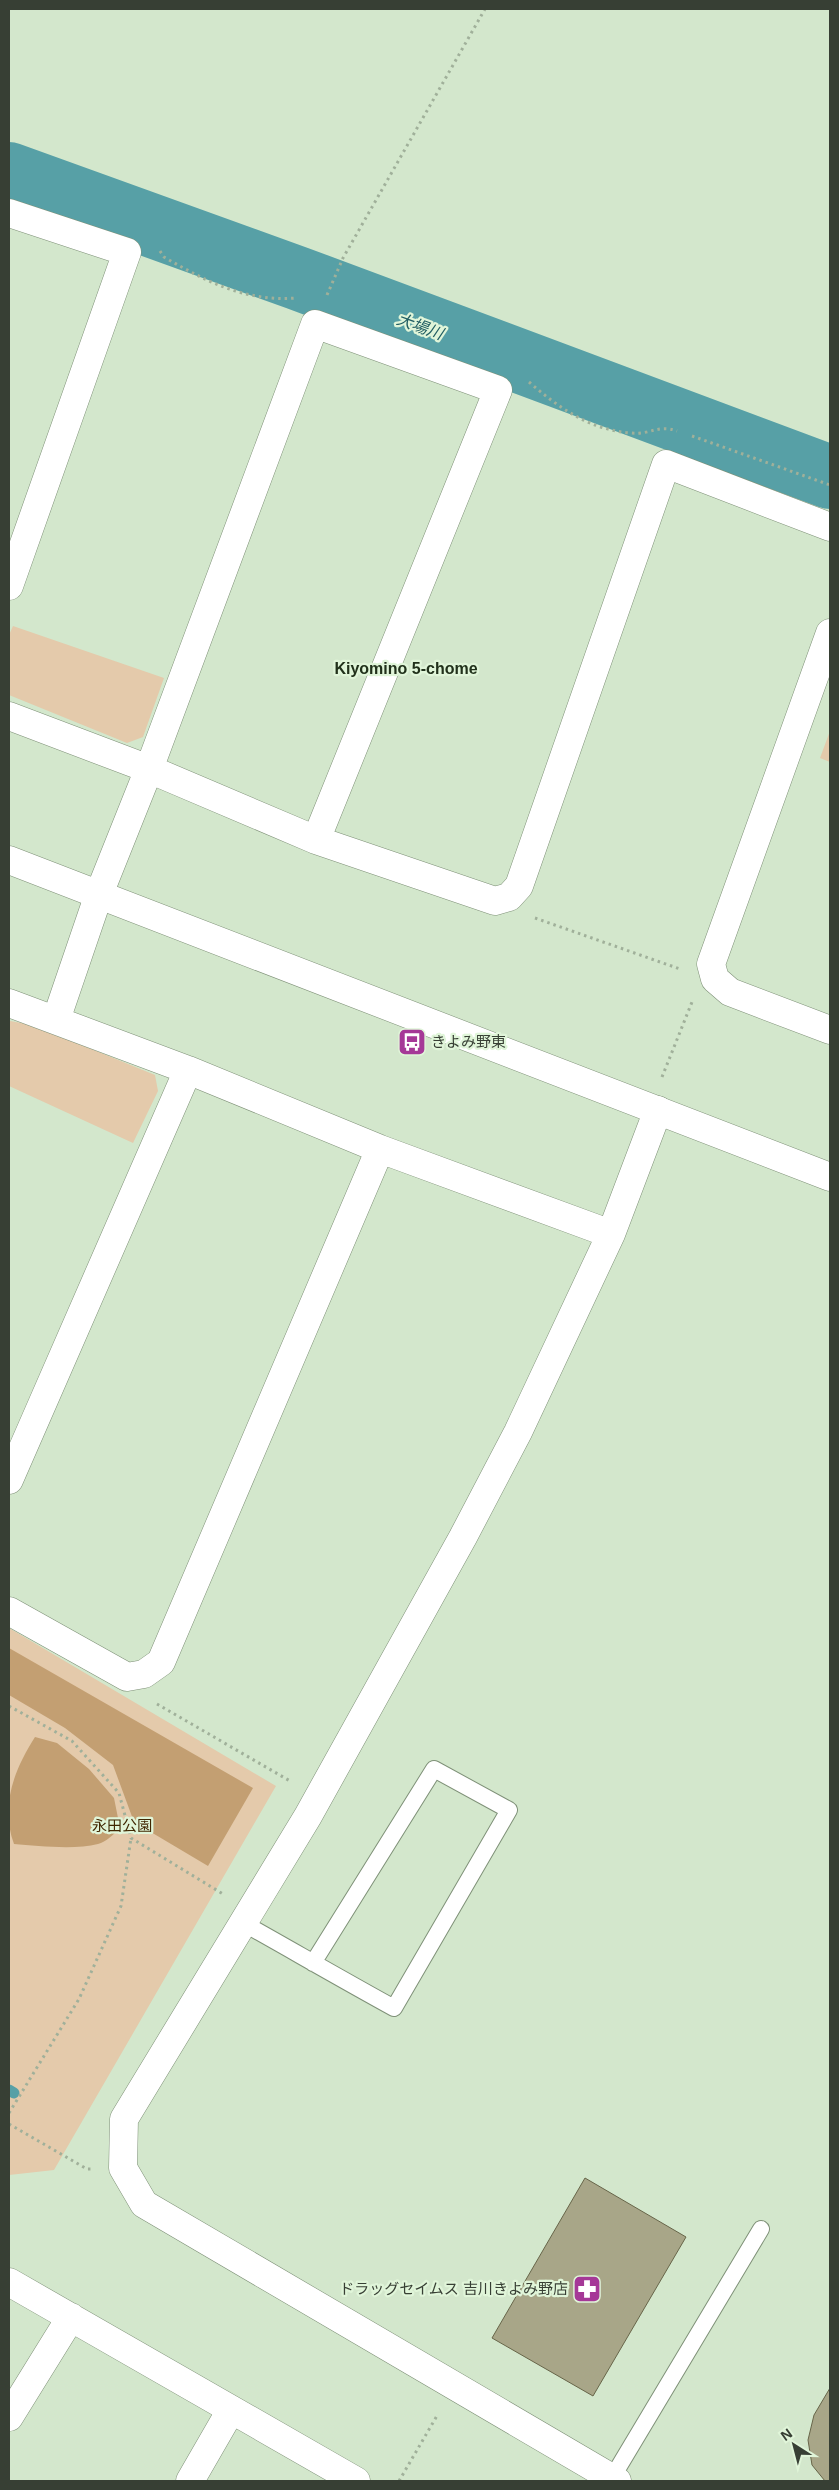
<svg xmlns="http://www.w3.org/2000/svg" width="839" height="2490" viewBox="0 0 839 2490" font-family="Arial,'Noto Sans JP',sans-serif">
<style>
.green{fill:#e4caab}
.forest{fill:#c39f72}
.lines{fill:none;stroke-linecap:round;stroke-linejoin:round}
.stream{stroke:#57a0a6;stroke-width:11}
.river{stroke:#57a0a6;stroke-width:64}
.building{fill:#a8a688;stroke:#676549}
.service-casing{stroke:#7f9178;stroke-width:18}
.minor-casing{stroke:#7f9178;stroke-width:29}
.tertiary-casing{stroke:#7f9178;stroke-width:29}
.path{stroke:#a0b09a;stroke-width:3;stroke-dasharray:2.5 4;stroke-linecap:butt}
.service{stroke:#fff;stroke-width:16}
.minor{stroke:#fff;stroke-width:28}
.tertiary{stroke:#fff;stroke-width:28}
.labels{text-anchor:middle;stroke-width:4.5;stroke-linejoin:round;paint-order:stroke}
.poi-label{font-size:15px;fill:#373f34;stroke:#e0f5d9;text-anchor:start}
.park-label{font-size:15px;fill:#402702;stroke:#e0f5d9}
.water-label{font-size:16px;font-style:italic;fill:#215e63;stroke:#e0f5d9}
.neighbourhood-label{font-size:16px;font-weight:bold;fill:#21311b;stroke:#e0f5d9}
</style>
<rect width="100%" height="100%" fill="#d3e7cc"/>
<!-- green -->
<path class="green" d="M 13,626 L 164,678 L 143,737 L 127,743 L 9,695 L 9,635 Z
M 830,731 L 830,762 L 820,758 Z
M 10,1021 L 33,1025 L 155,1075 L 158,1091 L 133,1143 L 9,1086 Z
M 9,1628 L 276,1786 L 54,2170 L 9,2175 Z"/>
<!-- forest -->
<path class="forest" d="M 9,1648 L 253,1788 L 208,1866 L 134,1822 L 113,1765 L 65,1728 L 9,1695 Z
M 35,1737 L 57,1743 L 89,1769 L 114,1798 L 120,1828 C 114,1834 106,1842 98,1844 C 75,1850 38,1846 14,1844 C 0,1806 14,1770 35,1737 Z"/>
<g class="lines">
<!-- stream -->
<path class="stream" d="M 9,2090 L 14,2093"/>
<!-- river -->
<path class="river" d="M 9,174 L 297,278 L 830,477"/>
</g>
<!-- building -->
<path class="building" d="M 585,2178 L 686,2237 L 593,2396 L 492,2338 Z
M 830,2388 L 830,2481 L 825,2481 L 812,2465 L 808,2440 L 814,2415 Z"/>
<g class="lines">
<defs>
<path id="service" d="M 243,1923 C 293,1951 343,1980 394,2008 L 509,1810 L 434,1769 L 313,1963
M 612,2478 L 761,2229"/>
<path id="minor" d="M 9,213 L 127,252 L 9,586
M 830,633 L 711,964 L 715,979 L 730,992 L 830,1030
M 9,716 L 149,769 L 316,840 L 495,901 L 509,897 L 519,886 L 666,464 L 830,527
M 9,1003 L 188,1070 L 380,1149 L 611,1234
M 56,1020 L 99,894 L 149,769 L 315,324 L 498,390 L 316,840
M 9,1480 L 188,1070
M 9,1611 L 127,1677 L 144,1674 L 161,1662 L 380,1149
M 9,2282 L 356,2481
M 9,2417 L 71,2317
M 190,2481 L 231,2410
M 617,2481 L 144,2204 L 123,2168 L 124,2119 L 308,1816 L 463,1537 L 518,1432 L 611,1234 L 658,1110"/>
<path id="tertiary" d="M 9,860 L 830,1177"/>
</defs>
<!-- service casing -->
<use href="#service" class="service-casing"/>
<!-- minor casing -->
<use href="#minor" class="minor-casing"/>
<!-- tertiary casing -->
<use href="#tertiary" class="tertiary-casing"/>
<!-- path -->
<path class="path" d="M 160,251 L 164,257 C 207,282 246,302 297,298
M 327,295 L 343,258 L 485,9
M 529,382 C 559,408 590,430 631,433 C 651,435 658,424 677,431
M 692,436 L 830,485
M 535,918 L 680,969
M 662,1077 L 692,1002
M 157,1704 L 290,1781
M 9,1706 L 72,1741 L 119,1793 L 131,1838 L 223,1894
M 9,2113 L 79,1999 L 121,1906 L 131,1838
M 9,2124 L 87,2169 L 91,2169
M 399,2481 L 438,2414"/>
<!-- service -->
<use href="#service" class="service"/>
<!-- minor -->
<use href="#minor" class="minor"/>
<!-- tertiary -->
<use href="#tertiary" class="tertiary"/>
</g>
<!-- icons -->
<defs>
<symbol id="bus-square" viewBox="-11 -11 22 22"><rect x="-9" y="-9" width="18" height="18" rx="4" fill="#a53897" stroke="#e0f5d9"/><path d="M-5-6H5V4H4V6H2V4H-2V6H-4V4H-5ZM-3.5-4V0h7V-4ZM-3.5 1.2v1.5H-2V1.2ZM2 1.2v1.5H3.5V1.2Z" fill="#fff"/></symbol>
<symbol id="pharmacy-square" viewBox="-11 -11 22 22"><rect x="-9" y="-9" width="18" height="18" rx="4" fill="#a53897" stroke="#e0f5d9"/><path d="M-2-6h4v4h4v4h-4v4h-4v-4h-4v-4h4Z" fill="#fff"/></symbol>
</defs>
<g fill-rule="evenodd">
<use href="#bus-square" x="396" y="1026" width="32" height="32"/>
<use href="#pharmacy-square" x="571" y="2273" width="32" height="32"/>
</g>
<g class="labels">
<!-- poi labels -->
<g class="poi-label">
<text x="431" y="1047">きよみ野東</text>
<text x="568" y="2294" text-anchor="end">ドラッグセイムス 吉川きよみ野店</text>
</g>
<!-- park labels -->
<g class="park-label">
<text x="122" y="1831">永田公園</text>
</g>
<!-- water labels -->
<g class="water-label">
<text transform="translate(420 326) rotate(20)" y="6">大場川</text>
</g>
<!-- neighbourhood labels -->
<g class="neighbourhood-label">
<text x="406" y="674">Kiyomino 5-chome</text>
</g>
</g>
<!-- border -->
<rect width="839" height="2490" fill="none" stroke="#373f34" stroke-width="20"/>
<!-- north arrow -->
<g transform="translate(794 2445) rotate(324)" stroke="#e0f5d9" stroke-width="4" paint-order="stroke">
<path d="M0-4L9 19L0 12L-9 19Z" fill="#373f34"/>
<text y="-8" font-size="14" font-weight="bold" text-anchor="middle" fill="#373f34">N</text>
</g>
</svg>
